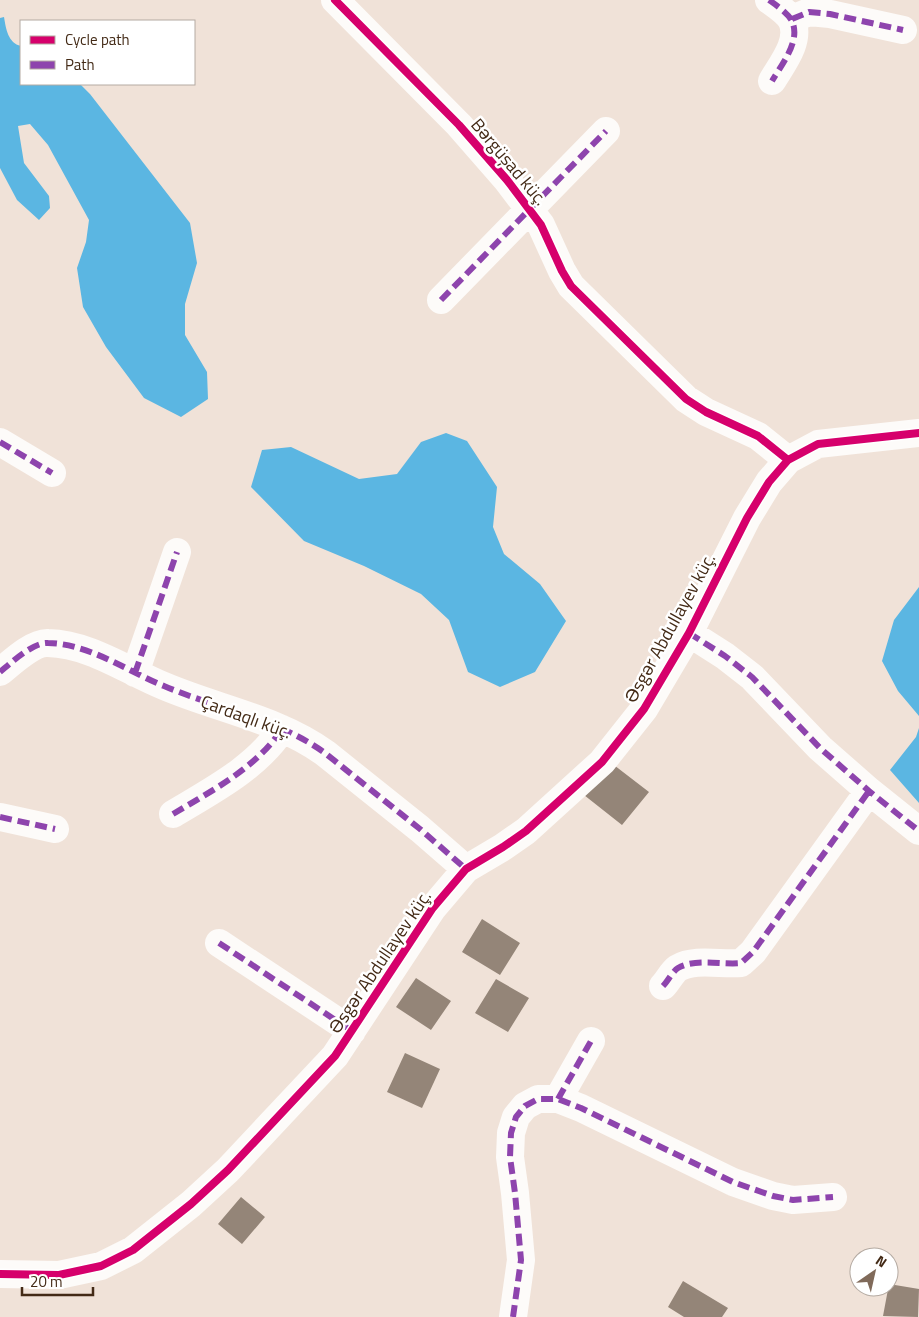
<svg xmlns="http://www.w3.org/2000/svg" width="919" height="1317" viewBox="0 0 919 1317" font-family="'Titillium Web',sans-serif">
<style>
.water{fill:#5bb6e2}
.building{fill:#948578}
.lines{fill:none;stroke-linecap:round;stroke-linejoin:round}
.minor{stroke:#fdfbf9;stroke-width:28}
.quiet{stroke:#8e44ad;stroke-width:6;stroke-dasharray:12 6;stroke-linecap:butt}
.cycleway-casing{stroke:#fff;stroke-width:11}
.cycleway{stroke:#d6006c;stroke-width:8}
.labels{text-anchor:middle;stroke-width:5;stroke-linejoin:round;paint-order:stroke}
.street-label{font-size:18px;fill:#432a16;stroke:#fff}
</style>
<rect width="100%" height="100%" fill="#f0e2d8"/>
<!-- water -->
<path class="water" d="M 4,17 C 6,29 8,43 21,46 L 21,84 L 80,84 L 90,94 L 190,223 L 197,263 L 185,304 L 185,335 L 207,372 L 208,399 L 181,417 L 144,398 L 106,347 L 83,307 L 77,268 L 86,242 L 89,220 L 48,145 L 30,124 L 18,126 L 24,163 L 49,196 L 50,208 L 39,220 L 17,200 L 0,168 L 0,18 Z
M 446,433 L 467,441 L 497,487 L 493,527 L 504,554 L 540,584 L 566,621 L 535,672 L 500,687 L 468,672 L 449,620 L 421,594 L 364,566 L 304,541 L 251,487 L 262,450 L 291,447 L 359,479 L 397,474 L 421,442 Z
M 919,587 L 919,716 L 898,691 L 882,661 L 894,620 Z
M 919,728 L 919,803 L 890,770 L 916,737 Z"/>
<!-- building -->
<path class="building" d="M 610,762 L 649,792 L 622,825 L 584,795 Z
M 482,919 L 520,943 L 500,975 L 462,952 Z
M 416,978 L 451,1001 L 431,1030 L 396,1007 Z
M 496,979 L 529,998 L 508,1032 L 475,1013 Z
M 405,1053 L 440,1069 L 422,1108 L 387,1092 Z
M 241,1197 L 265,1217 L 242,1244 L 218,1224 Z
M 683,1281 L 728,1308 L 722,1317 L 684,1317 L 668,1307 Z
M 889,1284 L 919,1289 L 918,1317 L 883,1316 Z"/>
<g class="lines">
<!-- minor -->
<path class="minor" d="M 335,0 L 459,125 L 507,180 L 541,225 L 562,271 L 571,286 L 686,399 L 706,412 L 758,436 L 788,460
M 769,0 C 776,5 788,13 792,21 C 801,41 782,64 772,81
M 792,19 L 809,12 L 830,14 L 903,30
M 441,300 L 606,131
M 0,442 L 52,473
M 689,633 L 725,656 L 752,677 L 820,748 L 869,791 L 919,831
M 0,672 C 11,663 33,642 48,643 C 90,644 127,671 164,686 C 218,709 278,719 325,753 L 420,829 L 466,869
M 135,673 L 177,552
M 173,814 C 213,790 256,768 282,729
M 0,817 L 55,829
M 219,943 L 352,1031
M 663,986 C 668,981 672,972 678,968 C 695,958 722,965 741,963 L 753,952 L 869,791
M 558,1099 L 591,1041
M 0,1274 L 59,1275 L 101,1266 L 133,1250 L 191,1204 L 228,1170 L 335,1056 L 432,909 L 466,869 L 503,847 L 526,831 L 602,762 L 644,709 L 689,633 L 747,518 L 769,482 L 788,460 L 818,444 L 919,433
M 513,1317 L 521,1260 L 515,1193 L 510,1157 L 511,1133 L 516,1117 L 525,1106 L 538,1099 L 558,1099 L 581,1108 L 733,1182 L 773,1196 L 793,1200 L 833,1197"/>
<!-- quiet -->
<path class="quiet" d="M 769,0 C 776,5 788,13 792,21 C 801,41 782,64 772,81
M 792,19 L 809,12 L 830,14 L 903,30
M 441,300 L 606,131
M 0,442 L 52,473
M 689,633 L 725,656 L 752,677 L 820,748 L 869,791 L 919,831
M 0,672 C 11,663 33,642 48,643 C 90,644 127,671 164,686 C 218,709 278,719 325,753 L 420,829 L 466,869
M 135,673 L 177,552
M 173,814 C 213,790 256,768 282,729
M 0,817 L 55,829
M 219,943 L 352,1031
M 663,986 C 668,981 672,972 678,968 C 695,958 722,965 741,963 L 753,952 L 869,791
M 558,1099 L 591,1041
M 513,1317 L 521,1260 L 515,1193 L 510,1157 L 511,1133 L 516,1117 L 525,1106 L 538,1099 L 558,1099 L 581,1108 L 733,1182 L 773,1196 L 793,1200 L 833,1197"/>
<defs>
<path id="cycleway" d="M 335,0 L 459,125 L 507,180 L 541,225 L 562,271 L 571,286 L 686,399 L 706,412 L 758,436 L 788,460
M 0,1274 L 59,1275 L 101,1266 L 133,1250 L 191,1204 L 228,1170 L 335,1056 L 432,909 L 466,869 L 503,847 L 526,831 L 602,762 L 644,709 L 689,633 L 747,518 L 769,482 L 788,460 L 818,444 L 919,433"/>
</defs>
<!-- cycleway casing -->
<use href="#cycleway" class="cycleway-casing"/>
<!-- cycleway -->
<use href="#cycleway" class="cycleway"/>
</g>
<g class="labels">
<!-- street labels -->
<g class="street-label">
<text transform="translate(509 162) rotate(50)" y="6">Bərgüşad küç.</text>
<text transform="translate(670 628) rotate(-61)" y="6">Əsgər Abdullayev küç.</text>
<text transform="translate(246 717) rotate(20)" y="6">Çardaqlı küç.</text>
<text transform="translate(380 962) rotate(-56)" y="6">Əsgər Abdullayev küç.</text>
</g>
</g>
<!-- legend -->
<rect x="20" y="20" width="175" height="65" fill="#ffffff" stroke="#b4aaa2"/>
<rect x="30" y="36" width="25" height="8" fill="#d6006c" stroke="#b4aaa2"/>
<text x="65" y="45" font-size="15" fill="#432a16">Cycle path</text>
<rect x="30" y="61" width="25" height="8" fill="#8e44ad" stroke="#b4aaa2"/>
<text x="65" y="70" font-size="15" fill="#432a16">Path</text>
<!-- north arrow -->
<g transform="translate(874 1272) rotate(34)"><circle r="24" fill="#ffffff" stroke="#b4aaa2"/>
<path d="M0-4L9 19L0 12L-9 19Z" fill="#806a5a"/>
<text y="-8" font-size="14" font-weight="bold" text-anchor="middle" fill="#432a16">N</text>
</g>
<!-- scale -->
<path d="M22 1287v8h71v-8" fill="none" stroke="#432a16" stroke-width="2.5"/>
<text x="30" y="1287" font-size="15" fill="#432a16" stroke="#ffffff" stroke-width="4" paint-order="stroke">20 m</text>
</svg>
